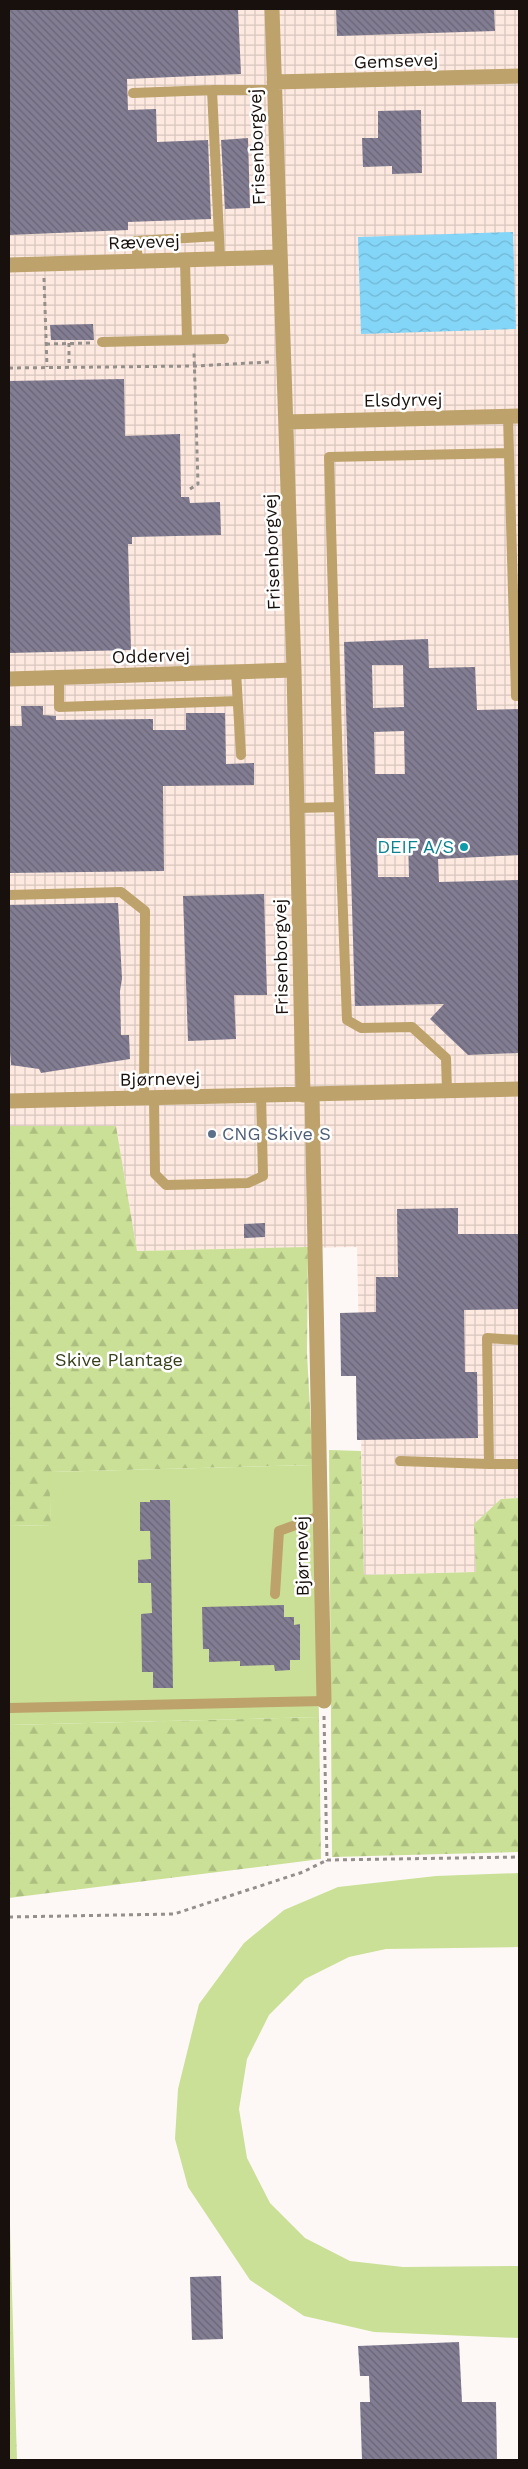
<svg xmlns="http://www.w3.org/2000/svg" width="528" height="2469" viewBox="0 0 528 2469" font-family="'Work Sans',sans-serif">
<style>
.industrial{fill:url(#industrial-grid)}
.forest{fill:url(#forest-firs)}
.pitch{fill:#cae096}
.water{fill:url(#water-waves)}
.building{fill:url(#building-back-hatch);fill-rule:evenodd}
.lines{fill:none;stroke-linecap:round;stroke-linejoin:round}
.path{stroke:#958f8c;stroke-width:3;stroke-dasharray:4 4;stroke-linecap:butt}
.lane{stroke:#bda26b;stroke-width:10}
.street{stroke:#bda26b;stroke-width:15}
.culture-dot{fill:#0f9aa8;stroke:#fff;stroke-width:2}
.service-dot{fill:#5c6f8a;stroke:#fff;stroke-width:2}
.labels{text-anchor:middle;stroke-width:5;stroke-linejoin:round;paint-order:stroke}
.street-label{font-size:18px;fill:#18100c;stroke:#fff}
.culture-label{font-size:18px;fill:#0d838f;stroke:#fff;text-anchor:end}
.service-label{font-size:18px;fill:#4e5e75;stroke:#fff;text-anchor:start}
.park-label{font-size:18px;fill:#36401b;stroke:#fff}
</style>
<defs>
<pattern id="industrial-grid" width="8" height="8" patternUnits="userSpaceOnUse" patternTransform="scale(1.25)"><rect width="8" height="8" fill="#fde9e0"/><path d="M0 4h8M4 0v8" fill="none" stroke="#d8c7bf"/></pattern>
<pattern id="forest-firs" width="22" height="20" patternUnits="userSpaceOnUse" patternTransform="scale(1.25)"><rect width="22" height="20" fill="#cae096"/><path d="M5 1l3.5 6h-7zM16 11l3.5 6h-7z" fill="#adbf80"/></pattern>
<pattern id="water-waves" width="16" height="10" patternUnits="userSpaceOnUse" patternTransform="scale(1.25)"><rect width="16" height="10" fill="#84d6f9"/><path d="M0 5q4-4 8 0t8 0" fill="none" stroke="#71b7d4"/></pattern>
<pattern id="building-back-hatch" width="6" height="6" patternUnits="userSpaceOnUse" patternTransform="scale(1.25)"><rect width="6" height="6" fill="#827d92"/><path d="M-1 5l2 2M0 0l6 6M5-1l2 2" fill="none" stroke="#696576"/></pattern>
</defs>
<rect width="100%" height="100%" fill="#fdf8f6"/>
<!-- industrial -->
<path class="industrial" d="M 9,9 L 519,9 L 519,1498 L 501,1499 L 476,1572 L 364,1575 L 357,1247 L 137,1251 L 116,1126 L 9,1126 Z"/>
<!-- forest -->
<path class="forest" d="M 9,1126 L 116,1126 L 137,1251 L 308,1247 L 307,1353 L 313,1465 L 50,1472 L 51,1525 L 9,1526 Z
M 329,1450 L 361,1451 L 364,1575 L 476,1572 L 474,1524 L 501,1499 L 519,1498 L 519,1852 L 332,1857 Z
M 319,1717 L 321,1859 L 9,1898 L 9,1725 Z
M 9,2191 L 17,2460 L 9,2460 Z"/>
<!-- pitch -->
<path class="pitch" d="M 313,1465 L 319,1717 L 9,1725 L 9,1526 L 51,1525 L 49,1472 Z
M 519,1873 L 519,1947 L 386,1949 L 349,1957 L 305,1979 L 269,2015 L 247,2059 L 239,2109 L 247,2158 L 270,2203 L 305,2238 L 350,2261 L 403,2267 L 519,2266 L 519,2338 L 374,2332 L 304,2316 L 250,2280 L 188,2187 L 175,2139 L 178,2089 L 199,2004 L 244,1943 L 284,1910 L 338,1887 L 436,1876 Z"/>
<!-- water -->
<path class="water" d="M 513,232 L 516,329 L 361,334 L 358,237 Z"/>
<!-- building -->
<path class="building" d="M 9,9 L 238,9 L 241,74 L 127,79 L 128,110 L 156,109 L 157,142 L 208,140 L 211,219 L 128,222 L 128,230 L 9,235 Z
M 336,9 L 494,9 L 495,31 L 337,36 Z
M 421,110 L 422,173 L 392,174 L 392,166 L 363,167 L 362,138 L 378,138 L 378,111 Z
M 248,138 L 250,208 L 225,209 L 221,140 Z
M 93,324 L 94,340 L 51,340 L 50,325 Z
M 124,379 L 125,436 L 180,434 L 181,497 L 189,497 L 190,503 L 220,502 L 221,535 L 132,537 L 132,544 L 128,544 L 131,650 L 9,653 L 9,381 Z
M 428,639 L 429,668 L 475,667 L 477,710 L 519,709 L 519,855 L 438,859 L 439,882 L 519,880 L 519,1053 L 468,1055 L 430,1019 L 444,1004 L 355,1006 L 344,642 ZM 372,665 L 403,665 L 404,707 L 373,708 ZM 404,731 L 405,774 L 375,774 L 374,732 ZM 377,838 L 408,838 L 409,877 L 378,877 Z
M 21,706 L 43,706 L 43,715 L 56,716 L 56,720 L 153,719 L 153,730 L 186,730 L 186,713 L 225,713 L 226,764 L 254,763 L 254,785 L 163,786 L 164,871 L 9,873 L 9,726 L 22,726 Z
M 264,894 L 267,995 L 234,995 L 236,1039 L 188,1041 L 183,896 Z
M 118,903 L 122,979 L 120,991 L 121,1035 L 129,1035 L 130,1059 L 41,1073 L 39,1069 L 11,1065 L 9,1038 L 9,905 Z
M 458,1208 L 458,1234 L 519,1234 L 519,1309 L 464,1310 L 465,1372 L 477,1372 L 478,1438 L 357,1440 L 356,1376 L 341,1376 L 340,1313 L 376,1312 L 376,1277 L 398,1277 L 397,1209 Z
M 265,1223 L 265,1237 L 244,1238 L 244,1224 Z
M 150,1500 L 170,1500 L 173,1688 L 153,1688 L 153,1672 L 142,1672 L 141,1614 L 152,1613 L 151,1583 L 138,1583 L 138,1560 L 151,1559 L 150,1531 L 140,1531 L 140,1502 L 150,1502 Z
M 284,1605 L 284,1617 L 294,1617 L 294,1625 L 300,1624 L 300,1660 L 290,1660 L 290,1670 L 275,1671 L 274,1665 L 240,1666 L 240,1661 L 209,1662 L 209,1649 L 203,1649 L 202,1607 Z
M 221,2276 L 223,2339 L 192,2340 L 190,2277 Z
M 459,2342 L 462,2402 L 496,2402 L 497,2460 L 362,2460 L 360,2402 L 370,2402 L 369,2376 L 360,2376 L 358,2346 Z"/>
<g class="lines">
<!-- path -->
<path class="path" d="M 44,278 L 47,367
M 69,343 L 69,367
M 46,344 L 91,343
M 9,368 L 195,366 L 269,362
M 190,489 L 198,484 L 194,352
M 324,1716 L 327,1860 L 519,1857
M 9,1917 L 174,1914 L 303,1872 L 327,1860"/>
<!-- lane -->
<path class="lane" d="M 133,93 L 212,90
M 219,236 L 212,90 L 274,90
M 185,260 L 187,340
M 138,261 L 136,241 L 219,236 L 220,259
M 102,342 L 224,339
M 508,416 L 509,453
M 236,672 L 241,755
M 59,677 L 59,707 L 237,701
M 339,807 L 347,1020 L 361,1028 L 412,1027 L 446,1058 L 447,1091
M 297,808 L 339,807 L 329,457 L 509,453 L 516,696
M 9,895 L 121,892 L 145,911 L 144,1098
M 154,1097 L 155,1174 L 166,1185 L 248,1183 L 263,1176 L 261,1095
M 400,1461 L 489,1464 L 487,1338 L 519,1340
M 489,1464 L 519,1464
M 275,1594 L 279,1531 L 320,1516
M 9,1708 L 324,1701"/>
<!-- street -->
<path class="street" d="M 272,9 L 294,670 L 303,1095
M 274,82 L 519,76
M 9,265 L 280,257
M 287,422 L 519,416
M 9,679 L 294,670
M 312,1095 L 324,1701
M 9,1101 L 519,1089"/>
</g>
<!-- markers -->
<circle class="culture-dot" cx="464" cy="847" r="5"/>
<circle class="service-dot" cx="212" cy="1134" r="5"/>
<g class="labels">
<!-- street labels -->
<g class="street-label">
<text transform="translate(396 61) rotate(-2)" y="6">Gemsevej</text>
<text transform="translate(257 147) rotate(-92)" y="6">Frisenborgvej</text>
<text transform="translate(144 242) rotate(-2)" y="6">Rævevej</text>
<text transform="translate(403 400) rotate(-1)" y="6">Elsdyrvej</text>
<text transform="translate(272 552) rotate(-92)" y="6">Frisenborgvej</text>
<text transform="translate(151 656) rotate(-2)" y="6">Oddervej</text>
<text transform="translate(281 957) rotate(-91)" y="6">Frisenborgvej</text>
<text transform="translate(160 1079) rotate(-1)" y="6">Bjørnevej</text>
<text transform="translate(302 1556) rotate(-91)" y="6">Bjørnevej</text>
</g>
<!-- culture labels -->
<g class="culture-label">
<text x="454" y="853">DEIF A/S</text>
</g>
<!-- service labels -->
<g class="service-label">
<text x="222" y="1140">CNG Skive S</text>
</g>
<!-- park labels -->
<g class="park-label">
<text x="119" y="1366">Skive Plantage</text>
</g>
</g>
<!-- border -->
<rect width="528" height="2469" fill="none" stroke="#18100c" stroke-width="20"/>
</svg>
